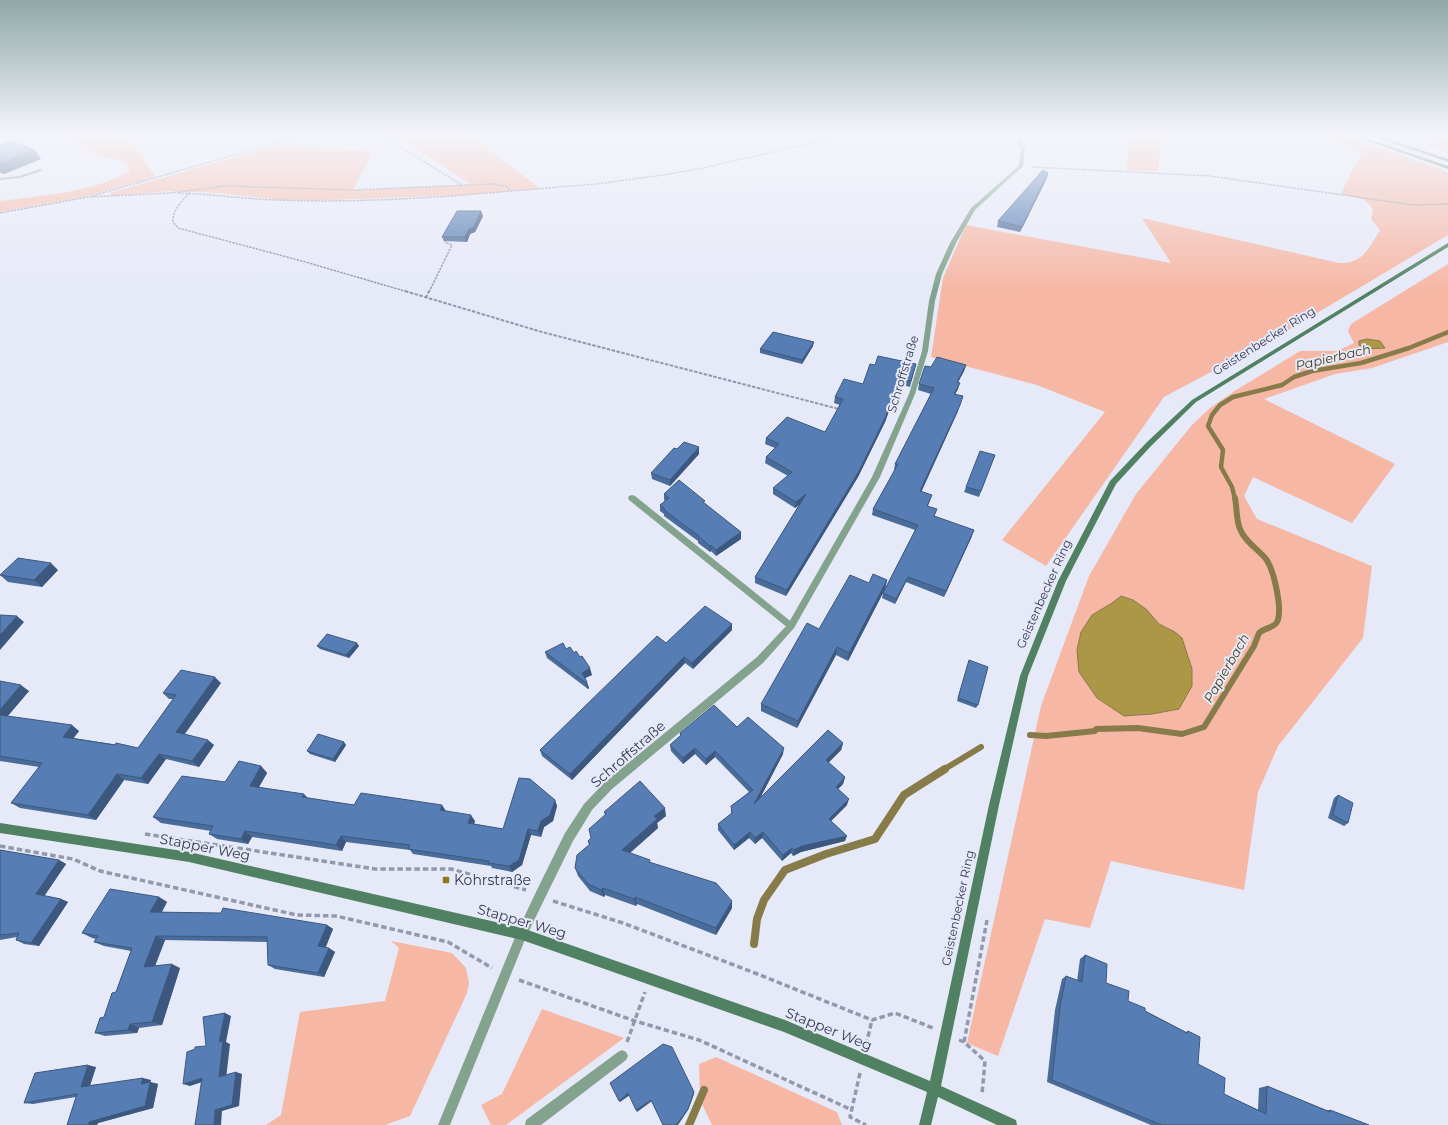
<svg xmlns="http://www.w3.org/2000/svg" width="1448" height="1125" viewBox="0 0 1448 1125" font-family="Montserrat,sans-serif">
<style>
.green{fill:#f6b7a5;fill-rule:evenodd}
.water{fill:#ab9745;stroke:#887b4a}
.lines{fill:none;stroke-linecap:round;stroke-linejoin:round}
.stream-far2{stroke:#887b4a;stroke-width:4.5}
.stream-far1{stroke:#887b4a;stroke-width:6}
.stream{stroke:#887b4a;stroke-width:8}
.path-far2{stroke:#9498ac;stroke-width:1.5;stroke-dasharray:2.5 1;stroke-linecap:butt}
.path-far1{stroke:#9498ac;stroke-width:2;stroke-dasharray:3.5 1.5;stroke-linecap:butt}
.path{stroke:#9498ac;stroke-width:3.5;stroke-dasharray:5.5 3;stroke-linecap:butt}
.service{fill:#83a38e;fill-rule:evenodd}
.minor{fill:#83a38e;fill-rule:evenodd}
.secondary{fill:#508162;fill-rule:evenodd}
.wall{fill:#4a6c9b}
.shaded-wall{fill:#3c587e}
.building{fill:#567eb4;stroke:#3c587e}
.poi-dot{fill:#907b21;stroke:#e6e9f7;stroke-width:1.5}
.labels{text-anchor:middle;stroke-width:4;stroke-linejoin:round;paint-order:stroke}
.street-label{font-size:12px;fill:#353954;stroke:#e6e9f7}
.water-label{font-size:13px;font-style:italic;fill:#463d1a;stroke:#e6e9f7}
.near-street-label{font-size:14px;fill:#353954;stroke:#e6e9f7}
.near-poi-label{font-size:14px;fill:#353954;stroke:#e6e9f7;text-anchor:start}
</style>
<rect width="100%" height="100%" fill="#e6e9f7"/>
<!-- green -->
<path class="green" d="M 65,134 C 74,134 113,132 119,134 C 135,142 146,163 155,177 L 88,196 L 0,212 L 0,201 C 44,195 91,193 130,171 C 122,153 109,161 96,155 C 85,150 75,141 65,134 Z
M 393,134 L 468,134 L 541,189 L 465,195 L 329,200 L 281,200 L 218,193 L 170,191 L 112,196 L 110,193 L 273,146 L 373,151 L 353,190 L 472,185 Z
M 1130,134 L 1163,134 L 1158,171 L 1126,170 Z
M 1320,134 L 1340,134 L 1448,172 L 1448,235 L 1275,338 L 1164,397 L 1046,566 L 1002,540 L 1105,412 L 1037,385 L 931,357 L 943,278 L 966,225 L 1171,263 L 1142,218 L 1339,263 C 1363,264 1369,248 1380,230 L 1371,219 L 1373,210 C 1367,197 1354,197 1342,195 L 1341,193 L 1362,152 Z
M 1448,137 L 1448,153 L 1428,146 Z
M 1448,264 L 1448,342 L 1372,368 L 1335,374 L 1264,399 L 1395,464 L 1352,523 L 1253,477 L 1244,496 L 1257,519 L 1372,566 L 1363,638 L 1278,746 L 1258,792 L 1244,890 L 1111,861 L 1090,928 L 1045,919 L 998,1056 L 967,1043 L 1041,706 L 1089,576 L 1136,494 L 1192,425 L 1210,408 L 1233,392 L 1300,351 L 1337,351 L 1354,343 L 1348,331 L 1351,324 ZM 1121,596 L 1133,600 L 1146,609 L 1159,624 L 1175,632 L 1179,709 L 1152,714 L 1124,716 L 1097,698 L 1079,672 L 1092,615 L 1112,603 Z
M 391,941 L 452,953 L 466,968 L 469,983 L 467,993 L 410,1116 L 385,1125 L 266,1125 L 281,1115 L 300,1012 L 385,1001 L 399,948 Z
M 542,1009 L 624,1038 L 506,1125 L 491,1125 L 481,1105 L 502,1094 Z
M 716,1057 L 837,1112 L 842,1125 L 712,1125 L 700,1100 L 699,1064 Z"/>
<!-- water -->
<path class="water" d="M 1367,339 L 1380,341 L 1385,348 L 1366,349 L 1359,345 L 1359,341 Z
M 1121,596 L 1133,600 L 1146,609 L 1159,624 L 1175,632 L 1182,638 L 1192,669 L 1192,686 L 1179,709 L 1152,714 L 1124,716 L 1097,698 L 1079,672 L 1077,650 L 1081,632 L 1092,615 L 1112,603 Z"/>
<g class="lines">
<!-- stream-far2 -->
<path class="stream-far2" d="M 1235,499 L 1232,487 L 1221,467 L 1223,450 L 1208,426 L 1212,415 L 1220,405 L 1233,397 L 1282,385 L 1294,377 L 1312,371 L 1361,363 L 1409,348 L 1448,332"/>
<!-- stream-far1 -->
<path class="stream-far1" d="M 1030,735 L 1046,736 L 1095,731 L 1096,729 L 1138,728 L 1182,734 L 1204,727 L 1254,646 L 1259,633 C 1264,628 1274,628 1277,622 C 1283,610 1274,570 1266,559 C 1258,549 1245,542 1240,529 C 1236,519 1237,508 1235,498
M 943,770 L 981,747"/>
<!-- stream -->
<path class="stream" d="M 754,944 L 757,919 L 764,900 L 785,870 L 826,854 L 875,839 L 904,795 L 945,769
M 689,1125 L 704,1090"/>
<!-- path-far2 -->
<path class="path-far2" d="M 379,134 L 462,185
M 1032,167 L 1210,176 L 1413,205 L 1448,204
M 178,193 C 211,194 244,199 278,200 C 355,203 434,198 511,191
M 189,193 C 182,202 172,210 173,222 L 178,228 L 302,261 L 408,292
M 92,196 L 307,134
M 0,213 L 88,197 L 170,193 L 225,186 L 353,190 L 493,184 L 506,186 L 511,191 L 596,184 L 663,175 L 703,168 L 851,134
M 429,292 L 452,245 L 445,242 L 446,240"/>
<!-- path-far1 -->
<path class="path-far1" d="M 405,291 L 542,332 L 839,409
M 426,298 L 429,291"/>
<!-- path -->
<path class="path" d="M 145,834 L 375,869 L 451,869 L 526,890
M 0,846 L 73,859 L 100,871 L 297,915 L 336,916 L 448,942 L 492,968
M 553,901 L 623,923 L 755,973 L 872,1020 L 895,1013 L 933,1028
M 519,980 L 635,1021 L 699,1040 L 852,1110
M 959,1040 L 964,1042 L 985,1061 L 982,1094
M 627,1042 L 645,992
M 964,1042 L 987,920
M 866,1045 L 872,1020
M 860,1073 L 850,1117 L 866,1125"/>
<!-- service -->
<path class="service" d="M 1015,134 L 1019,134 L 1025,149 L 1023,166 L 975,210 L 956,243 L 942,274 L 935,301 L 928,351 L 925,353 L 923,352 L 922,351 L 929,301 L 936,274 L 950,243 L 971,208 L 1019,166 L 1021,149 Z
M 40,169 L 42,170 L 42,171 L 20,178 L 0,180 L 0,178 L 19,176 Z
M 632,495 L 635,496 L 794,624 L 795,626 L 794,628 L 791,629 L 788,628 L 629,500 L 628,498 L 629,496 Z"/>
<!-- minor -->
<path class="minor" d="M 925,349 L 928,351 L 915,394 L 880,477 L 794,628 L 763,663 L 612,789 L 592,810 L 573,841 L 544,900 L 526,937 L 450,1125 L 438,1125 L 518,930 L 536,892 L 565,833 L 584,804 L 604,783 L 757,657 L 788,624 L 872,477 L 909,394 L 922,351 Z
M 622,1050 L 626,1052 L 628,1056 L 626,1060 L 541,1125 L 525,1125 L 526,1120 L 618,1052 Z"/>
<!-- secondary -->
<path class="secondary" d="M 1348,134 L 1354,134 L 1448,166 L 1448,169 Z
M 1367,134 L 1373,134 L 1448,159 L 1448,162 Z
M 1448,243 L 1448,247 L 1196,402 L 1151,446 L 1116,484 L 1066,581 L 1028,676 L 999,805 L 941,1086 L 1016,1120 L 1017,1125 L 997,1125 L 938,1097 L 931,1125 L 919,1125 L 927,1092 L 784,1032 L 522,940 L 189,862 L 0,833 L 0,823 L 189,852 L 522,928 L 785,1020 L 930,1081 L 989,805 L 1020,676 L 1058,581 L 1110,481 L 1147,442 L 1192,400 Z"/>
</g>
<!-- wall -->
<path class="wall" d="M 0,145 L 41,159 L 4,174 L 0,173 Z
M 1047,178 L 1020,232 L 997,227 L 998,221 Z
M 483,216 L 475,232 L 470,234 L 467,242 L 444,241 L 442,237 Z
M 813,346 L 802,364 L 760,353 L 760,349 Z
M 916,364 L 910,387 L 899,384 L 885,422 L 858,477 L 786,596 L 755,583 L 755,577 L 800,504 L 795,508 L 773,494 L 773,488 L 788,476 L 765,463 L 766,457 L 775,448 L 765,444 L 766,438 L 825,432 L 840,405 L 834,403 L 835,397 L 863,384 L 875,365 Z
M 966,365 L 964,371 L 958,382 L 958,389 L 955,394 L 958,411 L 921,492 L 932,495 L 928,506 L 935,516 L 972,536 L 944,597 L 906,582 L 895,604 L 882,598 L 883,593 L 915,530 L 872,515 L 873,509 L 895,470 L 894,470 L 895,464 L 931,394 L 918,390 L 919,384 L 931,367 Z
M 677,449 L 699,454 L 670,486 L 652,479 L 651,473 Z
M 995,455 L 979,497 L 964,492 L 966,487 Z
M 664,494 L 705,504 L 741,539 L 716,556 L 711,551 L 710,552 L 698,543 L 698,541 L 664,516 L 664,514 L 660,511 L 660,505 L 665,501 L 664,500 Z
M 58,570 L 42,587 L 8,582 L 0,575 Z
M 887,580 L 885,589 L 848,661 L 836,655 L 797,728 L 761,711 L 761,704 L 819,629 L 869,583 Z
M 732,624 L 732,630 L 693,669 L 685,663 L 572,780 L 542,756 L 540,750 L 666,643 Z
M 317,646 L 359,646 L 349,658 L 320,649 Z
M 566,649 L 574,653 L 580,657 L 592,675 L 585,678 L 589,688 L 588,689 L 547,658 L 545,652 Z
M 969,660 L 978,705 L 976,708 L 957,701 Z
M 0,681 L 29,691 L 8,716 L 79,731 L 73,738 L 138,748 L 173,699 L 169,699 L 163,693 L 221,683 L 185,734 L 214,745 L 199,767 L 166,759 L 148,784 L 124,780 L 96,820 L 20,808 L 11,803 L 39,767 L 0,761 Z
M 737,727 L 783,754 L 760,798 L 843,743 L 841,750 L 828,763 L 845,777 L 843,784 L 838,789 L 847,805 L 831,821 L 845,841 L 801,852 L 793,856 L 791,853 L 782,861 L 762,838 L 755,844 L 749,838 L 734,850 L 718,830 L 718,824 L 731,814 L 731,806 L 749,792 L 715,757 L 706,765 L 695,754 L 683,764 L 671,751 L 670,745 L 680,736 L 680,733 Z
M 346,745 L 335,762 L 310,754 L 307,751 Z
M 261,766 L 267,773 L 259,787 L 308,798 L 354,805 L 446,811 L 475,821 L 474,824 L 503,829 L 555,800 L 557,806 L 553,821 L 544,827 L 541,837 L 531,835 L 522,865 L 512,872 L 492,868 L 491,866 L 413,854 L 410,850 L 346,842 L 342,851 L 252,837 L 248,844 L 217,839 L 209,834 L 211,831 L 161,823 L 153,817 L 225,782 Z
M 1338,795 L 1348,823 L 1344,826 L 1328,818 L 1334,798 Z
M 604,812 L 666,816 L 657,823 L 658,828 L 630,853 L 650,862 L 732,908 L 716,935 L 637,904 L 636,906 L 605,895 L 604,897 L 590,891 L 578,876 L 575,868 L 589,845 L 588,841 L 591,838 L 605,815 Z
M 0,850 L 59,860 L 66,864 L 44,896 L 61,899 L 68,902 L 39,946 L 24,944 L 16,940 L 17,937 L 0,940 Z
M 159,897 L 167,902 L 162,912 L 327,925 L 333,929 L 326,947 L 335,952 L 324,977 L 275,969 L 268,965 L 268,942 L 165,940 L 155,966 L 180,968 L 162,1025 L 139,1028 L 137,1033 L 105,1036 L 95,1033 L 104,1017 L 116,992 L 131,951 L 104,946 L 94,942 L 96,939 L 92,938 L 82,933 Z
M 1085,955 L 1106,983 L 1128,1001 L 1145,1011 L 1186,1032 L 1188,1031 L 1198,1064 L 1224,1094 L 1258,1110 L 1259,1088 L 1267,1086 L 1326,1110 L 1330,1110 L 1369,1125 L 1151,1125 L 1047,1082 L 1055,1010 L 1062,979 L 1066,976 L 1077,981 L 1080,959 Z
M 96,1067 L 90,1085 L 151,1080 L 150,1082 L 158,1084 L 153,1108 L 98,1123 L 97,1125 L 67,1125 L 76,1097 L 33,1104 L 24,1103 Z"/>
<!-- shaded-wall -->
<path class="shaded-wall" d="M 35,150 L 41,159 L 4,174 L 0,169 L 0,164 Z
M 1048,173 L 1047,178 L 1020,232 L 1022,227 Z
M 481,211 L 483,216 L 475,232 L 470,234 L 467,242 L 465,237 L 469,229 Z
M 814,342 L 813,346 L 802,364 L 802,360 Z
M 966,365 L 964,371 L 955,388 L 957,382 Z
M 900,378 L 899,384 L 885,422 L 858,477 L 786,596 L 787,590 Z
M 960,383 L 958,389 L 952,400 L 954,394 Z
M 963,396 L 958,411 L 919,497 L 920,491 Z
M 699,447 L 699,454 L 670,486 L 670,480 Z
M 806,494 L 806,500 L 795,508 L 796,502 Z
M 974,530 L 972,536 L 944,597 L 946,591 Z
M 741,532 L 741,539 L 716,556 L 716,550 Z
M 711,545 L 711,551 L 710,552 L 710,546 Z
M 51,563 L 58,570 L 42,587 L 34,580 Z
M 908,577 L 906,582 L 895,604 L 896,599 Z
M 887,580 L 885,589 L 848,661 L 849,653 Z
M 17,616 L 24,622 L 0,650 L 0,635 Z
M 732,624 L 732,630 L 693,669 L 692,663 Z
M 357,643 L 359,646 L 349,658 L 346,655 Z
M 837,647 L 836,655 L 797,728 L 798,721 Z
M 684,657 L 685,663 L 572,780 L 570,774 Z
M 590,668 L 592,675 L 583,679 L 582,673 Z
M 215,677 L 221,683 L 182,737 L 176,732 Z
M 587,682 L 589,688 L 588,689 L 586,683 Z
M 21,685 L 29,691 L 4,720 L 0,717 L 0,710 Z
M 72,725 L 79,731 L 70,743 L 63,737 Z
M 208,740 L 214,745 L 199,767 L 192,761 Z
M 344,742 L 346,745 L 335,762 L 333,759 Z
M 843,743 L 841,750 L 824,767 L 826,760 Z
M 695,748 L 695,754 L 683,764 L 683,758 Z
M 784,748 L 783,754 L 754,810 L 754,804 Z
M 715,751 L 715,757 L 706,765 L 706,759 Z
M 159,754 L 166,759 L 148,784 L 141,778 Z
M 261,766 L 267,773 L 256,792 L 250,786 Z
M 117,774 L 124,780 L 96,820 L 88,815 Z
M 845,777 L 843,784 L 834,793 L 836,787 Z
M 304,794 L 310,800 L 302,797 Z
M 849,799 L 847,805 L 827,825 L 829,819 Z
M 555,800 L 557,806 L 553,821 L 544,827 L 541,837 L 538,831 L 541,821 Z
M 442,805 L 446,811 L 440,810 Z
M 665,808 L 666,816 L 657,823 L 658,828 L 624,858 L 622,850 L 654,816 Z
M 471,815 L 475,821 L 472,829 L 468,823 Z
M 528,829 L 531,835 L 522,865 L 512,872 L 509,866 Z
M 245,831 L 252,837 L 248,844 L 241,839 Z
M 750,832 L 749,838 L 734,850 L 734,845 Z
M 763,832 L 762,838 L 755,844 L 755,838 Z
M 341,836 L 346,842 L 342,851 L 336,845 Z
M 847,836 L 845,841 L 801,852 L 793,856 L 794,850 L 802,846 Z
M 792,848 L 791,853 L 782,861 L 783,855 Z
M 59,860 L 66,864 L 43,898 L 36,894 Z
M 603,888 L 605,895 L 604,897 L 601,890 Z
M 159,897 L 167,902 L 159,916 L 150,912 Z
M 635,897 L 637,904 L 636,906 L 634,899 Z
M 61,899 L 68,902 L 39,946 L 31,943 Z
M 732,901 L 732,908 L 716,935 L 716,928 Z
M 327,925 L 333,929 L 324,950 L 318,946 Z
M 156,936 L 165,940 L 153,971 L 144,967 Z
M 329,948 L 335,952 L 324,977 L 318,973 Z
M 172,964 L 180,968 L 162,1025 L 152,1022 Z
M 225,1013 L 231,1016 L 226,1042 L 230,1044 L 226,1079 L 219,1077 L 219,1042 Z
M 130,1024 L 139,1028 L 137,1033 L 128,1030 Z
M 88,1065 L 96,1067 L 89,1089 L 81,1087 Z
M 236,1072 L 242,1074 L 239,1106 L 222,1111 L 221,1125 L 214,1125 L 215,1110 Z
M 143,1078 L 151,1080 L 149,1086 L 141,1084 Z
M 202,1078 L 208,1080 L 190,1086 L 183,1084 Z
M 150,1082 L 158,1084 L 153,1108 L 98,1123 L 97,1125 L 89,1125 L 89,1122 Z
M 694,1092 L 694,1094 L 688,1110 L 678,1125 L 676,1125 Z
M 628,1093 L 630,1095 L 620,1102 L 619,1101 Z
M 651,1100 L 652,1101 L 637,1112 L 636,1110 Z"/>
<!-- building -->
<path class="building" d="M 10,141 L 35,150 L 0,164 L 0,145 Z
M 1043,170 L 1048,173 L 1022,227 L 998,221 Z
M 457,211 L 481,211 L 474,227 L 469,229 L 465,237 L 442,237 Z
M 773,332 L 814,342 L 802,360 L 760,349 Z
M 878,356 L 916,364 L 911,381 L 900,378 L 886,416 L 859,471 L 787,590 L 755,577 L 806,494 L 796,502 L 773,488 L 792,472 L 766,457 L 779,444 L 766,438 L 787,417 L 825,432 L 843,399 L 835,397 L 844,379 L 863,384 L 870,364 L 875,365 Z
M 937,357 L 966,365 L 957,382 L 960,383 L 954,394 L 963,396 L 960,405 L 920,491 L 932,495 L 927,506 L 937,509 L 934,516 L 974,530 L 946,591 L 908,577 L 896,599 L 883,593 L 918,525 L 873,509 L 898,464 L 895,464 L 934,388 L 919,384 L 925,366 L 931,367 Z
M 684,442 L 699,447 L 670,480 L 651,473 L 674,448 L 677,449 Z
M 980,451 L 995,455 L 981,491 L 966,487 Z
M 679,480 L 705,501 L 703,502 L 741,532 L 716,550 L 711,545 L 710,546 L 698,536 L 699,536 L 664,510 L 665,509 L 660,505 L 669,498 L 664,494 Z
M 18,558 L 51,563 L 34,580 L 0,575 Z
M 873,574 L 887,580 L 849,653 L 837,647 L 798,721 L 761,704 L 807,623 L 819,629 L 850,575 L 869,583 Z
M 705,606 L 732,624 L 692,663 L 684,657 L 570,774 L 540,750 L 657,636 L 666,643 Z
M 0,615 L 17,616 L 0,635 Z
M 327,634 L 357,643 L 346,655 L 317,646 Z
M 563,643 L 566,649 L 570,647 L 574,653 L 576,651 L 580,657 L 582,656 L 590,668 L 582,673 L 587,682 L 586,683 L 545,652 Z
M 969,660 L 988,667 L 978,705 L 958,698 Z
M 181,670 L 215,677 L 176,732 L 208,740 L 192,761 L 159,754 L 141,778 L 117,774 L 88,815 L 11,803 L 42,763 L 0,756 L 0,715 L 72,725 L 63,737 L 115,745 L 116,743 L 138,748 L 176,695 L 163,693 Z
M 0,681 L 21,685 L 0,710 Z
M 714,705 L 737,727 L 748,717 L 784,748 L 754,804 L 828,730 L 843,743 L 826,760 L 845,777 L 836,787 L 849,799 L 829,819 L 847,836 L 802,846 L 794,850 L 792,848 L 783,855 L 763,832 L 755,838 L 750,832 L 734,845 L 718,824 L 732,813 L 731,806 L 753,790 L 715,751 L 706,759 L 695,748 L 683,758 L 670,745 L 681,735 L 680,733 Z
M 318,734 L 344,742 L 333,759 L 307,751 Z
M 239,761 L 261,766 L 250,786 L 304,794 L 302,797 L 354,805 L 361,793 L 442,805 L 440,810 L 471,815 L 468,823 L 503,829 L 519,778 L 530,779 L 555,800 L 550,815 L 541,821 L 538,831 L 528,829 L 519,860 L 509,866 L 488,863 L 489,861 L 408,849 L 410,845 L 341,836 L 336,845 L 245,831 L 241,839 L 209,834 L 213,826 L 153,817 L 182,776 L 225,782 Z
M 640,781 L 665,808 L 654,816 L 657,819 L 622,850 L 650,860 L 649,862 L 716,883 L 732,901 L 716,928 L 635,897 L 634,899 L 603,888 L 601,890 L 588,884 L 575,868 L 577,855 L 590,844 L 588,841 L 591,838 L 589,829 L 606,814 L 604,812 Z
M 1338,795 L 1353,803 L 1348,823 L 1333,815 Z
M 0,850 L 59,860 L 36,894 L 61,899 L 31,943 L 16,940 L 19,933 L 0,935 Z
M 110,889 L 159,897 L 150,912 L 221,913 L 223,908 L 327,925 L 318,946 L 329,948 L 318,973 L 268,965 L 267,937 L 156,936 L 144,967 L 172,964 L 152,1022 L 130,1024 L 128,1030 L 95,1033 L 100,1018 L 104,1017 L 112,993 L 116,992 L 132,948 L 94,942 L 98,936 L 82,933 Z
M 1085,955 L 1107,964 L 1106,983 L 1129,991 L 1128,1001 L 1145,1008 L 1145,1011 L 1187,1033 L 1188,1031 L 1200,1037 L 1198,1064 L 1225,1078 L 1224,1094 L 1266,1114 L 1267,1086 L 1330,1112 L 1330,1110 L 1369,1125 L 1162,1125 L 1052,1080 L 1060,1007 L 1066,976 L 1082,982 Z
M 225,1013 L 219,1042 L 223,1041 L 219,1077 L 236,1072 L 232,1105 L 215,1110 L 214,1125 L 195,1125 L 202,1078 L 183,1084 L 187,1052 L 195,1049 L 195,1047 L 206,1046 L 203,1017 Z
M 663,1044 L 672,1047 L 694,1092 L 688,1109 L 676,1125 L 663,1125 L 651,1100 L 636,1110 L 628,1093 L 619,1101 L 610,1083 Z
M 88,1065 L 81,1087 L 143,1078 L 141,1084 L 150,1082 L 145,1106 L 89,1122 L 89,1125 L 67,1125 L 77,1094 L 24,1103 L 35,1073 Z"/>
<!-- sky -->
<linearGradient id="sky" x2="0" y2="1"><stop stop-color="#8fa8a7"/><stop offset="0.46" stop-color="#f4f5fb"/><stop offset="1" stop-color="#f4f5fb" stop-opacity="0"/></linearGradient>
<rect width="1448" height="291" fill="url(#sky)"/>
<!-- markers -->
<rect class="poi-dot" x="442" y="876" width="8" height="8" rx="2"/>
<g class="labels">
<!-- street labels -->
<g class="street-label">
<text transform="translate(1264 341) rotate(-32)" y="4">Geistenbecker Ring</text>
<text transform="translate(903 374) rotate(-73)" y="4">Schroffstraße</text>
<text transform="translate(1044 594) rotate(-66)" y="4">Geistenbecker Ring</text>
<text transform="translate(958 908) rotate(-78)" y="4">Geistenbecker Ring</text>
</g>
<!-- water labels -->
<g class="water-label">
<text transform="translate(1333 357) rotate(-13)" y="5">Papierbach</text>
<text transform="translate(1226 668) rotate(-60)" y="5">Papierbach</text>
</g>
<!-- near-street labels -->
<g class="near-street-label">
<text transform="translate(628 754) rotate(-41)" y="5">Schroffstraße</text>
<text transform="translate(205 847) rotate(11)" y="5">Stapper Weg</text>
<text transform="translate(522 921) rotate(16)" y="5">Stapper Weg</text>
<text transform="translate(829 1029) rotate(22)" y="5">Stapper Weg</text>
</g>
<!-- near-poi labels -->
<g class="near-poi-label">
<text x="454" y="885">Kohrstraße</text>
</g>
</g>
</svg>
